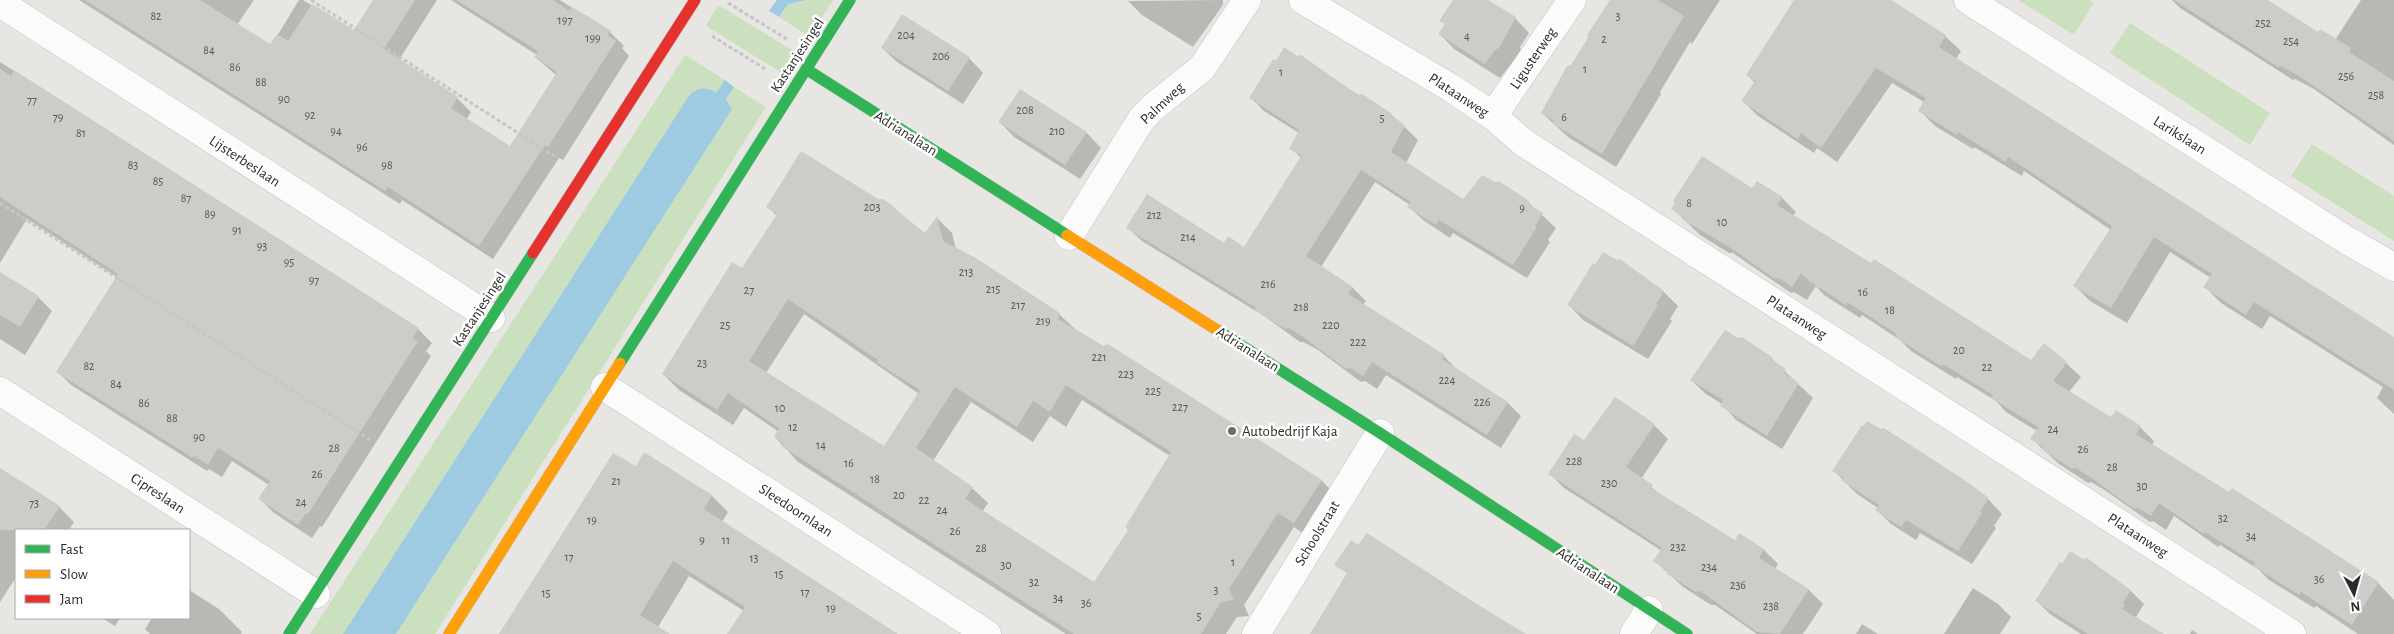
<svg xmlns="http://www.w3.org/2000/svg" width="2394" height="634" viewBox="0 0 2394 634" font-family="'Alegreya Sans',sans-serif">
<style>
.green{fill:#cae0bf}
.water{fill:#9ecbe1}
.shadow{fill:#0003;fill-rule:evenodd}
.building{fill:#cdccc9;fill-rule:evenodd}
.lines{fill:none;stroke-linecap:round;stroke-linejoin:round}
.street-casing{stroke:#c2c2c2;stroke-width:29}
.fast-casing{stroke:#c2c2c2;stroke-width:12}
.slow-casing{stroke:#c2c2c2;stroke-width:12}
.jam-casing{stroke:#c2c2c2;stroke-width:12}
.path{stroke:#c6c6c6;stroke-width:3;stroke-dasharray:4 2.5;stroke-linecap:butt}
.street{stroke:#fcfbfb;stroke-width:28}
.fast{stroke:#30b455;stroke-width:11}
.slow{stroke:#ff9f0a;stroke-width:11}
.jam{stroke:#e5322d;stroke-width:11}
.poi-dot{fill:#6d6c6b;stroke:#fff;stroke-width:2}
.labels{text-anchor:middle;stroke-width:5;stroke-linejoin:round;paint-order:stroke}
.number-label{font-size:12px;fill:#555554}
.street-label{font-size:15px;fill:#2b2b2b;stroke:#fff}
.poi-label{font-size:15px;fill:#2b2b2b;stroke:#fff;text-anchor:start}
</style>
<rect width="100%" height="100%" fill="#e8e6e2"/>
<!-- green -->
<path class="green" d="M 807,0 L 833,0 L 810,37 L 779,17 L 788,4 Z
M 2018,0 L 2089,0 L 2094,3 L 2074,35 Z
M 718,5 L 797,53 L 784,74 L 706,26 Z
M 2130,23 L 2270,113 L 2250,145 L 2110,53 Z
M 685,55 L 725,80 L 716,93 L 696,90 L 690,94 L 343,634 L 310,634 Z
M 734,87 L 766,107 L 435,634 L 396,634 L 731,109 L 726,99 Z
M 2312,144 L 2394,196 L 2394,241 L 2291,176 Z"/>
<!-- water -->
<path class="water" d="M 777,0 L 807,0 L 788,4 L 779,17 L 769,11 Z
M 725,80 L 734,87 L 726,99 L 732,109 L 396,634 L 343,634 L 690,94 C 700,87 707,87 716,93 Z"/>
<!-- shadow -->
<path class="shadow" d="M 79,0 L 254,0 L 237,25 L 271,46 L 299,0 L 303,0 L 354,32 L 374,0 L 437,0 L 399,60 L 457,98 L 471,112 L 466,120 L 511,147 L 556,75 L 535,57 L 537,55 L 451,0 L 560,0 L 610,32 L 624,46 L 622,48 L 629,56 L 563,160 L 559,158 L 493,259 L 402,200 L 400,204 Z
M 1223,0 L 1223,5 L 1193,47 L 1142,15 L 1128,1 Z
M 1462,0 L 1486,0 L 1515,18 L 1529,33 L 1520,47 L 1521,51 L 1500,78 L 1454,49 L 1440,34 Z
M 1614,0 L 1720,0 L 1692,44 L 1690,42 L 1660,92 L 1661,94 L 1616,167 L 1568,137 L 1542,113 Z
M 1795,0 L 1889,0 L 1945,36 L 1961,51 L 1956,59 L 2394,338 L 2394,414 L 2377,398 L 2383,387 L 2270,316 L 2262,329 L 2221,303 L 2205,287 L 2211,278 L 2170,252 L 2127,323 L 2090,301 L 2075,286 L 2111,230 L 2024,171 L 2022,176 L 1974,147 L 1973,149 L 1935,126 L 1919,110 L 1924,102 L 1892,83 L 1837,162 L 1817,148 L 1814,153 L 1758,116 L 1743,101 L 1755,83 L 1747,75 Z
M 2172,0 L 2266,0 L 2318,34 L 2335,40 L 2361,0 L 2394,0 L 2394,145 L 2314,89 L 2295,79 L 2293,80 L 2180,8 Z
M 882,48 L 969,58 L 983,73 L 963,104 L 897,62 Z
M 0,62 L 418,329 L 432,343 L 426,351 L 431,356 L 322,527 L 320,526 L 312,538 L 274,513 L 260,499 L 269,485 L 232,461 L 222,477 L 209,469 L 207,471 L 71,385 L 57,371 L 117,277 L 27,219 L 0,263 Z
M 1345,87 L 1391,114 L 1418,140 L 1406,163 L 1463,201 L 1528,202 L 1556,228 L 1548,240 L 1550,242 L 1527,278 L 1453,233 L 1450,238 L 1423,220 L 1409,207 L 1410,205 L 1375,182 L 1321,267 L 1353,288 L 1366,301 L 1363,305 L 1444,356 L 1457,370 L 1508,403 L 1521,416 L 1501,448 L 1386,375 L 1377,389 L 1365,381 L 1361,382 L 1318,350 L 1303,342 L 1300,342 L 1264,316 L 1142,241 L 1128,228 L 1244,249 L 1301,158 L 1291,148 L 1299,133 L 1264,111 L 1251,98 Z
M 1020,91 L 1087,133 L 1101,148 L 1080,179 L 1014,137 L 1000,122 Z
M 1753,189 L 1782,198 L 1796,212 L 1793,216 L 2032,362 L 2066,363 L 2081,377 L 2069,392 L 2111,419 L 2116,412 L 2140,427 L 2154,441 L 2152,445 L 2229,494 L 2232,490 L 2378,583 L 2394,600 L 2394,634 L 2358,634 L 2316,606 L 2314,608 L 2269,580 L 2258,569 L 2220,545 L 2218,547 L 2174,516 L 2166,530 L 2153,521 L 2150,522 L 2106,491 L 2091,482 L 2088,483 L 2059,464 L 2031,438 L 2037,431 L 2006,412 L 1996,401 L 1957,377 L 1956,379 L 1911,351 L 1900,340 L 1862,315 L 1860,318 L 1824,295 L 1816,286 L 1807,300 L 1794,292 L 1791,293 L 1733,253 L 1729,253 L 1700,235 L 1673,209 Z
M 878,200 L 892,206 L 925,235 L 937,218 L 952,233 L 956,250 L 1059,314 L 1075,329 L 1321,480 L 1337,496 L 1310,538 L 1294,527 L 1244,605 L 1249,616 L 1237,617 L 1226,634 L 1066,634 L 798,462 L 775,437 L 779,432 L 744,408 L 733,425 L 679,390 L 663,374 L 743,270 L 777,216 L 768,207 ZM 804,314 L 919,394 L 884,448 L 766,373 ZM 1082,400 L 1170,456 L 1130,530 L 1095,584 L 982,512 L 988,503 L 972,488 L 933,461 L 971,402 L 1033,442 L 1050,416 L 1066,427 Z
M 1620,261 L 1664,292 L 1678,306 L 1670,319 L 1672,321 L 1648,359 L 1583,320 L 1569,305 L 1596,267 Z
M 0,273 L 38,297 L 52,311 L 25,355 L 0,339 Z
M 1771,358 L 1813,398 L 1782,449 L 1736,420 L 1722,404 L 1706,394 L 1691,380 Z
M 1654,425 L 1668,439 L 1641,479 L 1665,498 L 1735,542 L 1739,535 L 1764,550 L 1778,564 L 1775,569 L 1809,590 L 1823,604 L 1803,634 L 1757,634 L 1715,605 L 1711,605 L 1683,587 L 1655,561 L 1662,551 L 1564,488 L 1550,474 L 1584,442 Z
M 644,454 L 712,496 L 728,512 L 722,522 L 896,634 L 780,634 L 689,576 L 658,627 L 669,634 L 500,634 L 636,468 Z
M 0,469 L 59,507 L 74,522 L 69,530 L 16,530 L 16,577 L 0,602 Z
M 1834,471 L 1988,499 L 2002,514 L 1994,526 L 1996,528 L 1972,564 L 1920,533 L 1916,540 L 1891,524 L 1877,510 L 1878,508 L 1857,494 Z
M 1973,588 L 1998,604 L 2011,617 L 2000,634 L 1944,634 Z
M 189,590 L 219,609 L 242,632 L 241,634 L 150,634 L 145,629 L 152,618 L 189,618 Z
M 2131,591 L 2144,604 L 2136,617 L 2161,634 L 2081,634 L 2050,614 L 2037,601 Z
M 102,618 L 120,618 L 115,626 Z
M 1862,624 L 1878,634 L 1856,634 Z
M 2192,630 L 2198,634 L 2190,634 Z"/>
<!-- building -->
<path class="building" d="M 85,0 L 200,0 L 270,44 L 277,34 L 288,41 L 312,4 L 354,30 L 373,0 L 415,0 L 384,49 L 458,97 L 451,108 L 510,146 L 557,72 L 534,57 L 538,51 L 456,0 L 553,0 L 569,11 L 572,7 L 591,18 L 611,31 L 607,35 L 616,41 L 548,147 L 545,145 L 479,246 L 388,187 L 385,191 Z
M 1453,0 L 1488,0 L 1516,17 L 1499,48 L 1495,50 L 1485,64 L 1438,34 L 1445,24 L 1439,21 Z
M 1610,0 L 1658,0 L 1684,16 L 1602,154 L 1552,123 L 1554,121 L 1541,113 L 1567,66 L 1571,65 L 1579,52 L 1588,38 L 1587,35 Z
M 1794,0 L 1891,0 L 1946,35 L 1939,47 L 2394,337 L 2394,390 L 2254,302 L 2246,315 L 2203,287 L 2212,274 L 2154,237 L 2111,308 L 2073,286 L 2112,226 L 2008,157 L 2006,162 L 1958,132 L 1957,135 L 1918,111 L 1926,98 L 1876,68 L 1821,148 L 1801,133 L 1798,139 L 1741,101 L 1755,81 L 1746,75 Z
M 2174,0 L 2268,0 L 2318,32 L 2320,29 L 2351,48 L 2349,52 L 2394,81 L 2394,141 L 2299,76 L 2281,66 L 2278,67 Z
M 902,14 L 970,57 L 948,91 L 881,48 Z
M 1284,47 L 1297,56 L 1301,55 L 1345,86 L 1359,95 L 1362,94 L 1391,113 L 1392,116 L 1405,125 L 1391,152 L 1463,199 L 1482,175 L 1495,182 L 1499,181 L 1529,201 L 1530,205 L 1543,213 L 1535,226 L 1537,227 L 1513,265 L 1439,220 L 1436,225 L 1407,207 L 1411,202 L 1361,170 L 1306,256 L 1353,287 L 1348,294 L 1445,355 L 1442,359 L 1508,402 L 1487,435 L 1372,362 L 1363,376 L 1350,368 L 1346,369 L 1303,337 L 1289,328 L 1285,329 L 1256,311 L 1255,307 L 1126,228 L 1147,194 L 1224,243 L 1228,236 L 1244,247 L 1301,156 L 1289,149 L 1299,130 L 1249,98 L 1273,59 L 1276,61 Z
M 0,69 L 11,76 L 14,70 L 419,328 L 412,338 L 418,341 L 308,514 L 306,513 L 298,525 L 258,499 L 270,481 L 218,448 L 208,465 L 194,456 L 193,458 L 56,372 L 118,274 L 0,197 Z
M 1020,89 L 1087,132 L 1065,165 L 998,122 Z
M 801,151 L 878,199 L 883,199 L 892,205 L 895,209 L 925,233 L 937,216 L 943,241 L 976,258 L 1060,313 L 1058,319 L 1103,346 L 1108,344 L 1322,480 L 1294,523 L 1278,513 L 1229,589 L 1234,600 L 1221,602 L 1201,634 L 1074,634 L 781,446 L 783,443 L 774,437 L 779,428 L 728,393 L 717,410 L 662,374 L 732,262 L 742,268 L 777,214 L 766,207 ZM 788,299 L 878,360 L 876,362 L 920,390 L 884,446 L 749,361 ZM 1066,385 L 1171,452 L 1125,527 L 1128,530 L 1094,582 L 965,499 L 973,487 L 916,448 L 955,387 L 1017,427 L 1033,401 L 1050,412 Z
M 1702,156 L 1752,188 L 1757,181 L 1783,197 L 1777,205 L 1871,263 L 1874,259 L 2031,360 L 2044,343 L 2067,362 L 2053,381 L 2111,417 L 2116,410 L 2141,426 L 2136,434 L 2229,492 L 2232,488 L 2379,582 L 2352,625 L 2301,592 L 2299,595 L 2253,566 L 2255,563 L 2205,532 L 2204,534 L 2159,503 L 2151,516 L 2138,508 L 2134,509 L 2090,477 L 2076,468 L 2072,469 L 2044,451 L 2043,447 L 2030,439 L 2038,427 L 1991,398 L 1993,395 L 1943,364 L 1941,366 L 1895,337 L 1897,334 L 1847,302 L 1846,305 L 1809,281 L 1801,273 L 1792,287 L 1779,278 L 1775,279 L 1731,248 L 1685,221 L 1684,218 L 1671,209 L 1675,203 L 1673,201 Z
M 1603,252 L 1617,260 L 1620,259 L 1664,291 L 1656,304 L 1658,305 L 1633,346 L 1567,305 L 1593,263 L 1595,265 Z
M 0,272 L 39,296 L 20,327 L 0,315 Z
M 1725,330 L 1738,338 L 1742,337 L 1772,357 L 1773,360 L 1786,369 L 1783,372 L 1799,383 L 1767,436 L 1720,406 L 1723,400 L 1690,380 Z
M 1615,397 L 1655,424 L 1626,467 L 1653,485 L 1651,488 L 1735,540 L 1739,533 L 1764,549 L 1759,558 L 1809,589 L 1780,634 L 1757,632 L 1713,600 L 1700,591 L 1696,592 L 1667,574 L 1666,570 L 1653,561 L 1662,548 L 1548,474 L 1574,434 L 1584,440 Z
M 1867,421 L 1881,429 L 1884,428 L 1963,479 L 1989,498 L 1980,512 L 1982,513 L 1958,551 L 1906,520 L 1901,527 L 1888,519 L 1875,510 L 1879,505 L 1841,480 L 1843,478 L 1832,471 L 1862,425 L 1864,426 Z
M 644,452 L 712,495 L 704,509 L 898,634 L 727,634 L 745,607 L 673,561 L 640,615 L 670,634 L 499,634 L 613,453 L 636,466 Z
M 0,468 L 60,506 L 44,530 L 0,530 Z
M 1367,533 L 1472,601 L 1526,634 L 1310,634 L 1347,573 L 1334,565 L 1351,540 L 1358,545 Z
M 2070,551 L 2083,559 L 2087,558 L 2131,590 L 2123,603 L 2125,604 L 2122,609 L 2164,634 L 2088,634 L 2035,601 L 2060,562 L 2062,564 Z"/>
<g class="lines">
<defs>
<path id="street" d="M 1303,0 L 1451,88 L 1493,116 L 1524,143 L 2292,634
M 1968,0 L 2348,241 L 2394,267
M 0,3 L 491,318
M 1493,116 L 1572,0
M 1069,236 L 1141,120 L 1152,108 L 1202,68 L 1247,0
M 605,387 L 987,634
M 0,391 L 316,594
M 1256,634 L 1380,433
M 1634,634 L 1649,610"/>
<path id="fast" d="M 806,69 L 1067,235
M 1217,330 L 1380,433 L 1687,634
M 620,363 L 850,0
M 289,634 L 533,253"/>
<path id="slow" d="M 1067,235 L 1217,330
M 449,634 L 620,363"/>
<path id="jam" d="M 533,253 L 695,0"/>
</defs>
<!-- street casing -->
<use href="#street" class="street-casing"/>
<!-- fast casing -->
<use href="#fast" class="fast-casing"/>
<!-- slow casing -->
<use href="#slow" class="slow-casing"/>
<!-- jam casing -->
<use href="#jam" class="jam-casing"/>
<!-- path -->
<path class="path" d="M 311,0 L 554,156
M 728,3 L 787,39
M 712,36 L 767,70
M 0,203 L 372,441"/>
<!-- street -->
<use href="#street" class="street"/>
<!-- fast -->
<use href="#fast" class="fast"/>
<!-- slow -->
<use href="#slow" class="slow"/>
<!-- jam -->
<use href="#jam" class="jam"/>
</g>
<!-- markers -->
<circle class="poi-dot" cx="1232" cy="431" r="5"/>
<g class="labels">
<!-- number labels -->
<g class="number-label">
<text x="156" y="20">82</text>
<text x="1618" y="20">3</text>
<text x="565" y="24">197</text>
<text x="2263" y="27">252</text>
<text x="906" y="39">204</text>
<text x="1467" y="40">4</text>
<text x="593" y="42">199</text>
<text x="1604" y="43">2</text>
<text x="2291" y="45">254</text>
<text x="209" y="54">84</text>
<text x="941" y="60">206</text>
<text x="235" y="71">86</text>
<text x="1585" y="73">1</text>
<text x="1281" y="76">1</text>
<text x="2346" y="80">256</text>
<text x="261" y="86">88</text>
<text x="2376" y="99">258</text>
<text x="284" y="103">90</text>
<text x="32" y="104">77</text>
<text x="1025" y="114">208</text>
<text x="310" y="119">92</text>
<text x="58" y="121">79</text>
<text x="1564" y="121">6</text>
<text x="1382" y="122">5</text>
<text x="336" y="135">94</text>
<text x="1057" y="135">210</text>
<text x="81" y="137">81</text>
<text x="362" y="151">96</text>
<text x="133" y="169">83</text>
<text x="387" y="169">98</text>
<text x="158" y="185">85</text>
<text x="186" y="202">87</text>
<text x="1689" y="207">8</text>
<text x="872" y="211">203</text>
<text x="1522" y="212">9</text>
<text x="210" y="218">89</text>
<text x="1154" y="219">212</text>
<text x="1722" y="226">10</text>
<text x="237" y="234">91</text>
<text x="1188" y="241">214</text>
<text x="262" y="250">93</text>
<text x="289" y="266">95</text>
<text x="966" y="276">213</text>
<text x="314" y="284">97</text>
<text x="1268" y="288">216</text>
<text x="993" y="293">215</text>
<text x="749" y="294">27</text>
<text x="1863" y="296">16</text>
<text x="1018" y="309">217</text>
<text x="1301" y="311">218</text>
<text x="1890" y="314">18</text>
<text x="1043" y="325">219</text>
<text x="725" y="329">25</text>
<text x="1331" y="329">220</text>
<text x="1358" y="346">222</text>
<text x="1959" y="354">20</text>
<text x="1099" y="361">221</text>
<text x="702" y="367">23</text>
<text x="89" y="370">82</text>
<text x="1987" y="371">22</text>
<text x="1126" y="378">223</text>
<text x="1447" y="384">224</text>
<text x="116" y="388">84</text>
<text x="1153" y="395">225</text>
<text x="1482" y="406">226</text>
<text x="144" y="407">86</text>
<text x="1180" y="411">227</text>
<text x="780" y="412">10</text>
<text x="172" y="422">88</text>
<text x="793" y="431">12</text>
<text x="2053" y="433">24</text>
<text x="199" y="441">90</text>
<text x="821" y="449">14</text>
<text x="334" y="452">28</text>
<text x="2083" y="453">26</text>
<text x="1574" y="465">228</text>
<text x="849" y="467">16</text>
<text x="2112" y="471">28</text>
<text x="317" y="478">26</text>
<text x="875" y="483">18</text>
<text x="616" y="485">21</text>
<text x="1609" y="487">230</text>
<text x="2142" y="490">30</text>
<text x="899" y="499">20</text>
<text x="924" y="504">22</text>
<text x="301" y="506">24</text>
<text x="34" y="507">73</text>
<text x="942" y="514">24</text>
<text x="2223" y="522">32</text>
<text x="592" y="524">19</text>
<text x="955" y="535">26</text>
<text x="2251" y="540">34</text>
<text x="702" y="544">9</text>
<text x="726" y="544">11</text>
<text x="1678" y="551">232</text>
<text x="981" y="552">28</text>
<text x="569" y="561">17</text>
<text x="754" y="562">13</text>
<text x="1233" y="566">1</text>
<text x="1006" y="569">30</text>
<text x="1709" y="571">234</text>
<text x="779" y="578">15</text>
<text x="2319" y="583">36</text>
<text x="1034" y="586">32</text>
<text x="1738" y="589">236</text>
<text x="1216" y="594">3</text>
<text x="805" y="596">17</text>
<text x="546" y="597">15</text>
<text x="1058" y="602">34</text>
<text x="1086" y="607">36</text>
<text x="1771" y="610">238</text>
<text x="831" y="612">19</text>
<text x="1199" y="620">5</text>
</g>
<!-- street labels -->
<g class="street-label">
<text transform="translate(797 55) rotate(-57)" y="5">Kastanjesingel</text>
<text transform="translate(1533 58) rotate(-56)" y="5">Ligusterweg</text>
<text transform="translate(1459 95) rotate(33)" y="5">Plataanweg</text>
<text transform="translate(1162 103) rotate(-43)" y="5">Palmweg</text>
<text transform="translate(906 133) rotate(32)" y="5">Adrianalaan</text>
<text transform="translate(2180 135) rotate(32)" y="5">Larikslaan</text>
<text transform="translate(245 161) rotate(33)" y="5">Lijsterbeslaan</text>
<text transform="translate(479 309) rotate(-57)" y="5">Kastanjesingel</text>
<text transform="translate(1797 317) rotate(33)" y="5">Plataanweg</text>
<text transform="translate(1248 349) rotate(32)" y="5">Adrianalaan</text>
<text transform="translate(158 493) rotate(33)" y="5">Cipreslaan</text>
<text transform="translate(796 510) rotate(33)" y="5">Sleedoornlaan</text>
<text transform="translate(1317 533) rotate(-59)" y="5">Schoolstraat</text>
<text transform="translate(2138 535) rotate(33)" y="5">Plataanweg</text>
<text transform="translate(1588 570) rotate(33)" y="5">Adrianalaan</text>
</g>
<!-- poi labels -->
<g class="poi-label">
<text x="1242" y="436">Autobedrijf Kaja</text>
</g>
</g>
<!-- legend -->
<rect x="15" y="529" width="175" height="90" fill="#ffffff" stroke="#aaaaaa"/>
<rect x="25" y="545" width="25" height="8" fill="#30b455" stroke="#aaaaaa"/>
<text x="60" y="554" font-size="15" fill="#2b2b2b">Fast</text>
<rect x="25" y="570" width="25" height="8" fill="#ff9f0a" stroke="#aaaaaa"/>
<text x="60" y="579" font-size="15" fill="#2b2b2b">Slow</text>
<rect x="25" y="595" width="25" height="8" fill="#e5322d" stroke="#aaaaaa"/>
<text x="60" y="604" font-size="15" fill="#2b2b2b">Jam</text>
<!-- north arrow -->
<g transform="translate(2354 594) rotate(174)" stroke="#ffffff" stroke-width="4" paint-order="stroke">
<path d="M0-4L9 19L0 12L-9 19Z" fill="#2b2b2b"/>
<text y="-8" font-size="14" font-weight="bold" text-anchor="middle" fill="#2b2b2b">N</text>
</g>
</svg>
